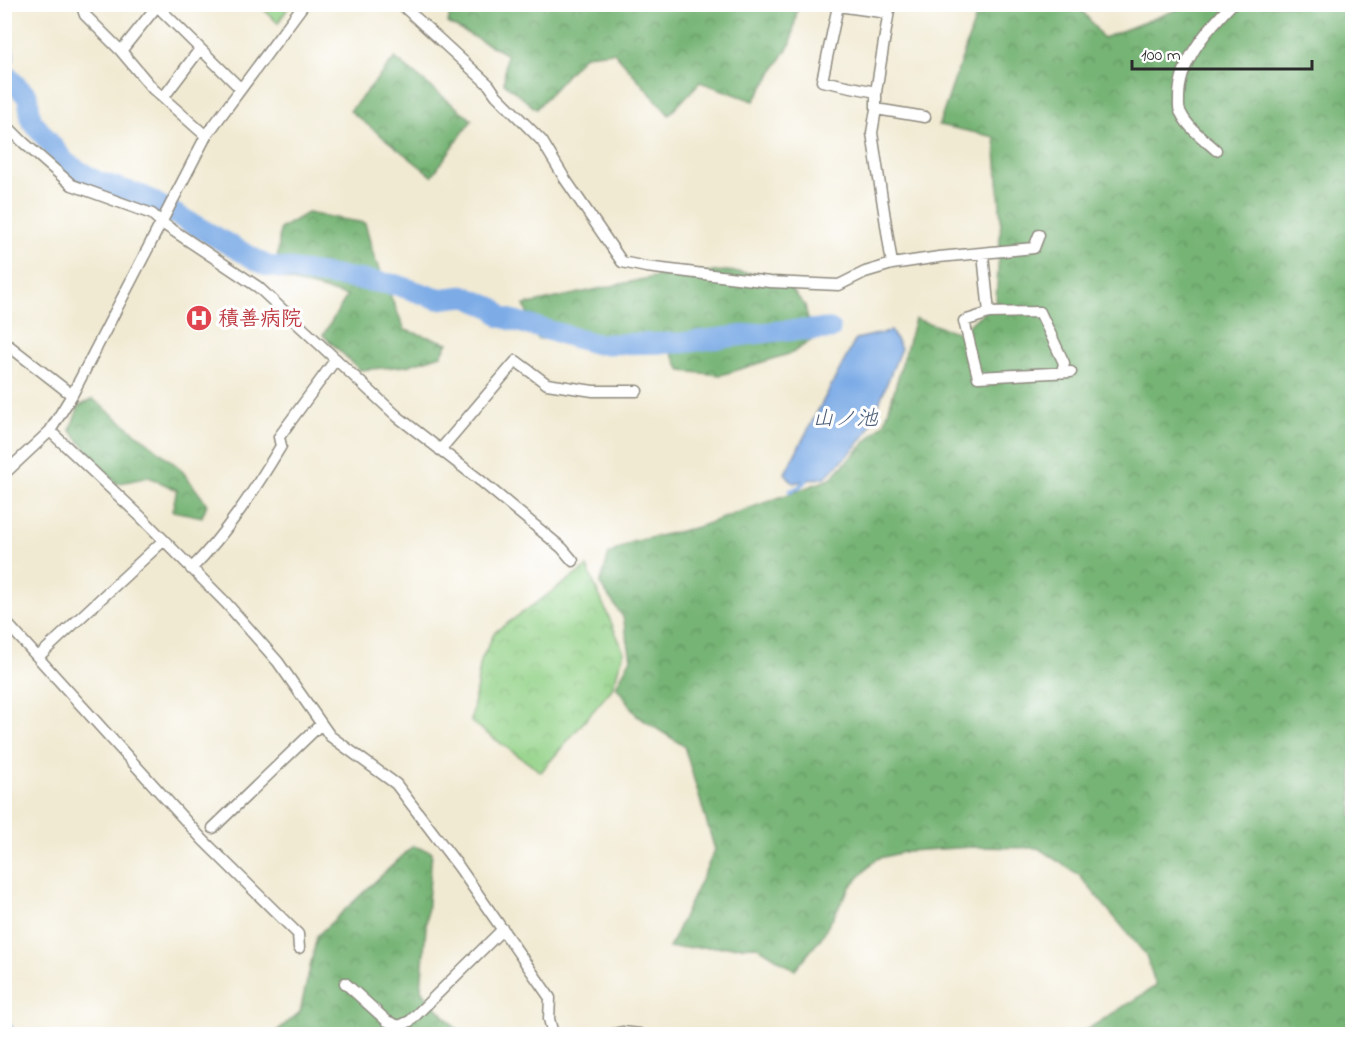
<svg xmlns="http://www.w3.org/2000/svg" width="1357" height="1039" viewBox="0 0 1357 1039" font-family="'Indie Flower','Klee One',sans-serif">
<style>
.forest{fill:url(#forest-crowns);stroke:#507050;stroke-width:1.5}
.cemetery{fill:url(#cemetery-stones);stroke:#5f7e59;stroke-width:1.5}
.park{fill:url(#park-crowns);stroke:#5f7e59;stroke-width:1.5}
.water{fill:#7babe6;stroke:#536b88;stroke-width:1.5}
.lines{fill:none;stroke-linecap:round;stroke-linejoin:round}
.stream{stroke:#7babe6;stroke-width:4}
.river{stroke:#7babe6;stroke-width:21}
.street-casing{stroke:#8e8a7f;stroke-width:13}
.street{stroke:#fff;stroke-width:10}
.labels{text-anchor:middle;stroke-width:6;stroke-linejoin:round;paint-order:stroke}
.health-label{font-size:21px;font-weight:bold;fill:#be3a42;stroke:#fff;text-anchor:start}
.water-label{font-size:22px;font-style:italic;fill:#4b5e76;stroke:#fff}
</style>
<defs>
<pattern id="forest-crowns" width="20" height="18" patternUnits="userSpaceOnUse" patternTransform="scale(1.5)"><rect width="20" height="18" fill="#76b474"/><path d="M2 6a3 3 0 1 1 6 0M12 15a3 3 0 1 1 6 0" fill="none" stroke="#61935f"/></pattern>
<pattern id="cemetery-stones" width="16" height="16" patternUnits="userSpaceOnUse" patternTransform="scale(1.5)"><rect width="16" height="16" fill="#93d287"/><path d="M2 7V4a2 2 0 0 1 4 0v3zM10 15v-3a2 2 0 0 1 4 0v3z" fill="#7fb475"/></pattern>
<pattern id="park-crowns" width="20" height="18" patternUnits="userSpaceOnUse" patternTransform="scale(1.5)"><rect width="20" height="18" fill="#93d287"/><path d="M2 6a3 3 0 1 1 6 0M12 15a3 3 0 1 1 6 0" fill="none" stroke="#7fb475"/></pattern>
</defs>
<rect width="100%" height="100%" fill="#fff"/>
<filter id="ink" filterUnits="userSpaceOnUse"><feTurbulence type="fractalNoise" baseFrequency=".0167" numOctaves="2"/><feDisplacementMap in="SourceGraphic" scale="12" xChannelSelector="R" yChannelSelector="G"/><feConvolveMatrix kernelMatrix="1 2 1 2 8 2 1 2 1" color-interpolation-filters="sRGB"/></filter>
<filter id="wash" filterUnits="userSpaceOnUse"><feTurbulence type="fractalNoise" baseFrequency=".008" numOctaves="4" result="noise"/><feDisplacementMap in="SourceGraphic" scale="24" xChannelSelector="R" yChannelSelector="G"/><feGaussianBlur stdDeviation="1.35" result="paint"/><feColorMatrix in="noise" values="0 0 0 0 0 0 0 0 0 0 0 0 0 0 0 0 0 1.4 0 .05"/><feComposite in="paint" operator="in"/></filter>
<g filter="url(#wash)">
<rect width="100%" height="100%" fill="#f1ead3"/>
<!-- forest -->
<path class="forest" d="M 452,4 L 798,4 L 798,5 L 791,43 L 754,101 L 700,82 L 669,115 L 614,52 L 585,55 L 536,109 L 504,83 L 506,54 L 448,23 Z
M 980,5 L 1078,5 L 1103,38 L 1189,5 L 1352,5 L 1352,1034 L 1080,1034 L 1156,986 L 1146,955 L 1079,875 L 1038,848 L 973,847 L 908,851 L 876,859 L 850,887 L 821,938 L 795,970 L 757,946 L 669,948 L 715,850 L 684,746 L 637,716 L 616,686 L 631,658 L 623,617 L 600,584 L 609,554 L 632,542 L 698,527 L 830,479 L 885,422 L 915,319 L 960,333 L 996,301 L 1001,220 L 995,137 L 939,125 Z
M 395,58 L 472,120 L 432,176 L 350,111 Z
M 307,213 L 365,223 L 374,257 L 405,330 L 448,343 L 441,355 L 406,366 L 360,370 L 323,335 L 347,296 L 276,277 L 280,229 Z
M 726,271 L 779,276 L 805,305 L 812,340 L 792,353 L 721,375 L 681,371 L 665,340 L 538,339 L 524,305 L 658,276 Z
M 93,399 L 180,468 L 207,504 L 202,517 L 172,511 L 177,490 L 149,477 L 116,484 L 70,430 L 79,406 Z
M 413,846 L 432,852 L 421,990 L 461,1034 L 273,1034 L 300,1012 L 317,936 Z"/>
<!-- cemetery -->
<path class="cemetery" d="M 259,5 L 290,5 L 278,23 Z"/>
<!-- park -->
<path class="park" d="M 587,567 L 624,652 L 612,689 L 541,772 L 471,722 L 481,660 L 495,632 Z"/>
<!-- water -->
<path class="water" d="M 891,331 L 901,348 L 868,431 L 855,448 L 825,477 L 793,483 L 785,473 L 856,339 Z"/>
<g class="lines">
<!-- stream -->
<path class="stream" d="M 790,491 L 799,487 L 807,479
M 4,1016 L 15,1034"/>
<!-- river -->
<path class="river" d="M 4,53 L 4,59
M 4,73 L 28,97 L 31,120 L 66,163 L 96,181 L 143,196 L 267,266 L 397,285 L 438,299 L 464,296 L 493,308 L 501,317 L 597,344 L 681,343 L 778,331 L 830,329"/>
</g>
</g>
<g filter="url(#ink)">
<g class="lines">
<defs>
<path id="street" d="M 81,4 L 85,15 L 121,51 L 153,89 L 206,136
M 155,4 L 241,89
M 401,4 L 489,85 L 496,95 L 542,141 L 565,179 L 622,262 L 646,267 L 770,282 L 839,285 L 865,272 L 892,264 L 939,257 L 1034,248 L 1039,235
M 890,4 L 876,92 L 876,109 L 872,133 L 892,264
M 121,51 L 157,6
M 876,92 L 822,81 L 838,6 L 888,13
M 163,98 L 200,49
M 876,109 L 925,117
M 4,123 L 24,143 L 72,185 L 152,214 L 162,223 L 258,287 L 398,417 L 481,481 L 562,548 L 573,561
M 1216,150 C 1204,139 1188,128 1181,113 C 1178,109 1179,105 1179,100 C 1178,62 1207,30 1232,4
M 983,254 L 989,313 L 1040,312 L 1064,363 L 1062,372
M 989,313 L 964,321 L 978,377 L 1071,372
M 4,342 L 72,395
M 50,431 L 141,517 L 227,604 L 278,662 L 330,736 L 396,784 L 459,867 L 550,998 L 549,1019 L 553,1034
M 440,450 L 516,361 L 547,384 L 593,391 L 637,391
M 4,474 L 50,431 L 72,395 L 206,136 L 304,4
M 191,569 C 227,533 255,489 281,446 L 279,437 L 336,359
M 4,620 L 203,840 L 298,934 L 299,948
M 38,657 L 163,541
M 213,828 L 321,724
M 345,983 L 387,1021 L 399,1026 L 410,1021 L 503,929
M 613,1034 L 622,1032 L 640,1034"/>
</defs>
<!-- street casing -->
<use href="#street" class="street-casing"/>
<!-- street -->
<use href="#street" class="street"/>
</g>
</g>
<!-- icons -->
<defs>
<symbol id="hospital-disc" viewBox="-11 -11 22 22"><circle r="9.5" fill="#e0444e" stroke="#fff"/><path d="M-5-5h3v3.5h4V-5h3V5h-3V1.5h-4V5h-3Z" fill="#fff"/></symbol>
</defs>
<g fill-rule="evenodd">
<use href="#hospital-disc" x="184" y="303" width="30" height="30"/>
</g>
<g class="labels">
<!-- health labels -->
<g class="health-label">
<text x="218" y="325">積善病院</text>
</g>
<!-- water labels -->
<g class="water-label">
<text x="845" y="425">山ノ池</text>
</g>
</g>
<!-- margin -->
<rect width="1357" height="1039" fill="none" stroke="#fff" stroke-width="24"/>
<!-- scale -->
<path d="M1132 60v9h180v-9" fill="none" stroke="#2b2b2b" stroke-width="3"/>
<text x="1141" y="60" font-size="18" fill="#2b2b2b" stroke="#ffffff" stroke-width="4.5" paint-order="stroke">100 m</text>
</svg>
